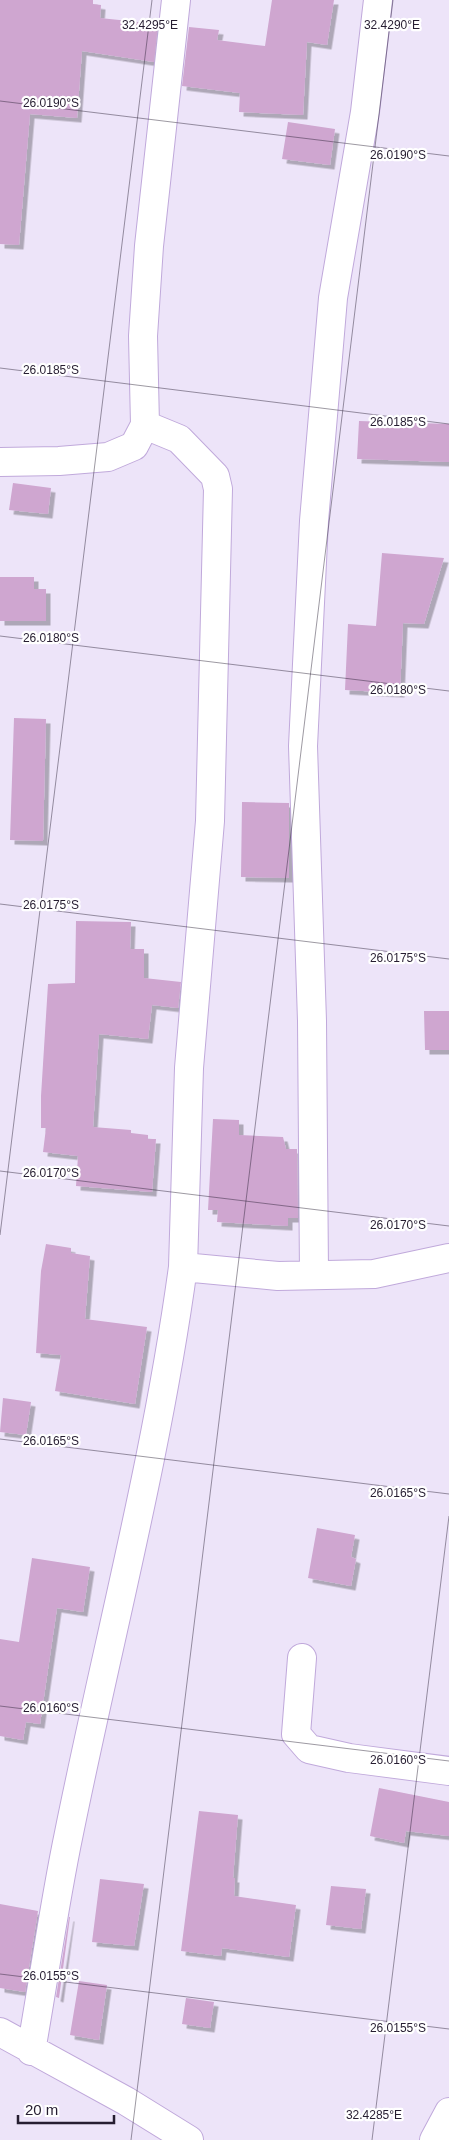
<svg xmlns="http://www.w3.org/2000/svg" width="449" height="2140" viewBox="0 0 449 2140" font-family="Helvetica,sans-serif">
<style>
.building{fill:#cfa6d0;filter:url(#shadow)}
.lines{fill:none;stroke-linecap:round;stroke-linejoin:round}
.minor-casing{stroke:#c0a9db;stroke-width:30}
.minor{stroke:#fff;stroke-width:28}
.ticks{fill:none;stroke:#261d31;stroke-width:1;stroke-opacity:0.45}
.ticks-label{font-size:12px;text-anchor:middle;fill:#261d31;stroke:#fff;stroke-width:4.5;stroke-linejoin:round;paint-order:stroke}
</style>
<defs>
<filter id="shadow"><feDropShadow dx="4.5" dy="4.5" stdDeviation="0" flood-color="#0004"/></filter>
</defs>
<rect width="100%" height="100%" fill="#ede4f9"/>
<!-- building -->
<path class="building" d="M 0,0 L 93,0 L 93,4 L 101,5 L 100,18 L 158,24 L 154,62 L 82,51 L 77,118 L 30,114 L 19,245 L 0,244 Z
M 272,0 L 334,0 L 327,45 L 307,42 L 303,115 L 239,112 L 240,93 L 182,86 L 189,27 L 219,30 L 217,40 L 265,46 Z
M 288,122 L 335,129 L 330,165 L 282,159 Z
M 359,421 L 449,424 L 449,462 L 357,459 Z
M 13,483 L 51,488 L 48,514 L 9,510 Z
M 382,553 L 444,558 L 424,624 L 403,623 L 400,693 L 345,690 L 348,624 L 376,626 Z
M 0,577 L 34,577 L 34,589 L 46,589 L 46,621 L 0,621 Z
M 14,718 L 46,719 L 43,841 L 10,840 Z
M 242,802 L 289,803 L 289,878 L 241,877 Z
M 76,921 L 131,922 L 130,949 L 144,949 L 144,978 L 181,982 L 178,1008 L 152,1005 L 148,1039 L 99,1034 L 93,1127 L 131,1130 L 131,1133 L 148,1135 L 148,1139 L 156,1139 L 152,1192 L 76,1186 L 78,1156 L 43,1152 L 46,1128 L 41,1128 L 41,1096 L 48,984 L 75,983 Z
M 424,1011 L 449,1011 L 449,1050 L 425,1050 Z
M 213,1119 L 239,1120 L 239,1135 L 283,1137 L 286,1149 L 297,1149 L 298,1218 L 288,1218 L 288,1226 L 217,1222 L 218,1210 L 208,1210 Z
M 46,1244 L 71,1248 L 71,1253 L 90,1256 L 85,1319 L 147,1327 L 135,1404 L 55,1391 L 61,1355 L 36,1353 L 41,1271 Z
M 3,1398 L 31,1402 L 26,1435 L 0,1432 Z
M 317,1528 L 355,1535 L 351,1557 L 356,1559 L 351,1586 L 308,1578 Z
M 32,1558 L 90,1567 L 83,1612 L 57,1608 L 40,1724 L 26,1722 L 23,1740 L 0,1736 L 0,1639 L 19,1642 Z
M 379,1788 L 449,1802 L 449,1836 L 406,1831 L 404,1843 L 370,1836 Z
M 199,1811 L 238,1815 L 233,1878 L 235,1878 L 234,1896 L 296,1905 L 289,1957 L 222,1948 L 221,1956 L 181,1951 Z
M 100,1879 L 144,1884 L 134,1946 L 92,1942 Z
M 331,1886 L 366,1889 L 361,1929 L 326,1925 Z
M 0,1904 L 38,1911 L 25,1992 L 0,1988 Z
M 69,1917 L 70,1917 L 59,1998 L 56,1997 Z
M 79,1981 L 107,1985 L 99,2040 L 70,2035 Z
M 186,1998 L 214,2002 L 210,2028 L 182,2024 Z"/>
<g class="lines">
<defs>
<path id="minor" d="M 145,425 L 179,439 L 215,476 L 218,489 L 210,821 L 189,1068 L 183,1267
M 0,462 L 59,461 L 108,457 L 134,446 L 145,425 L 143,336 L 149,246 L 176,0
M 314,1274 L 312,1021 L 303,746 L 314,521 L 333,298 L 365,112 L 378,0
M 302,1658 L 296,1734 L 309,1749 L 349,1758 L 449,1771
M 0,2032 L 126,2101 L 189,2140
M 31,2051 C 44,1978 54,1905 69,1833 C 107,1645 157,1458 183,1267 L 278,1276 L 374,1274 L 449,1258
M 434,2140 L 449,2112"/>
</defs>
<!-- minor casing -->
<use href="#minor" class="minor-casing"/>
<!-- minor -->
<use href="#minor" class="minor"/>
</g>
<!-- ticks -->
<path class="ticks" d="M 0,101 L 449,156M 0,368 L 449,424M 0,636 L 449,691M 0,904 L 449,959M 0,1171 L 449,1226M 0,1235 L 152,0M 0,1439 L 449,1494M 0,1706 L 449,1761M 0,1974 L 449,2029M 131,2140 L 393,0M 372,2140 L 449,1516"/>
<g class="ticks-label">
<text x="150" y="29">32.4295°E</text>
<text x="392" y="29">32.4290°E</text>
<text x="51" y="107">26.0190°S</text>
<text x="398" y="159">26.0190°S</text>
<text x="51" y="374">26.0185°S</text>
<text x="398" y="426">26.0185°S</text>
<text x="51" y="642">26.0180°S</text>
<text x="398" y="694">26.0180°S</text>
<text x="51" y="909">26.0175°S</text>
<text x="398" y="962">26.0175°S</text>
<text x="51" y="1177">26.0170°S</text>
<text x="398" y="1229">26.0170°S</text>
<text x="51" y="1445">26.0165°S</text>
<text x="398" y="1497">26.0165°S</text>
<text x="51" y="1712">26.0160°S</text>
<text x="398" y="1764">26.0160°S</text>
<text x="51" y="1980">26.0155°S</text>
<text x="398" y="2032">26.0155°S</text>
<text x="374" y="2119">32.4285°E</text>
</g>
<!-- scale -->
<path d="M18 2115v8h96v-8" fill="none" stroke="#261d31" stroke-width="2.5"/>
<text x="25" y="2115" font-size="15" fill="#261d31" stroke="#ffffff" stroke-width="4" paint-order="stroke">20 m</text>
</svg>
